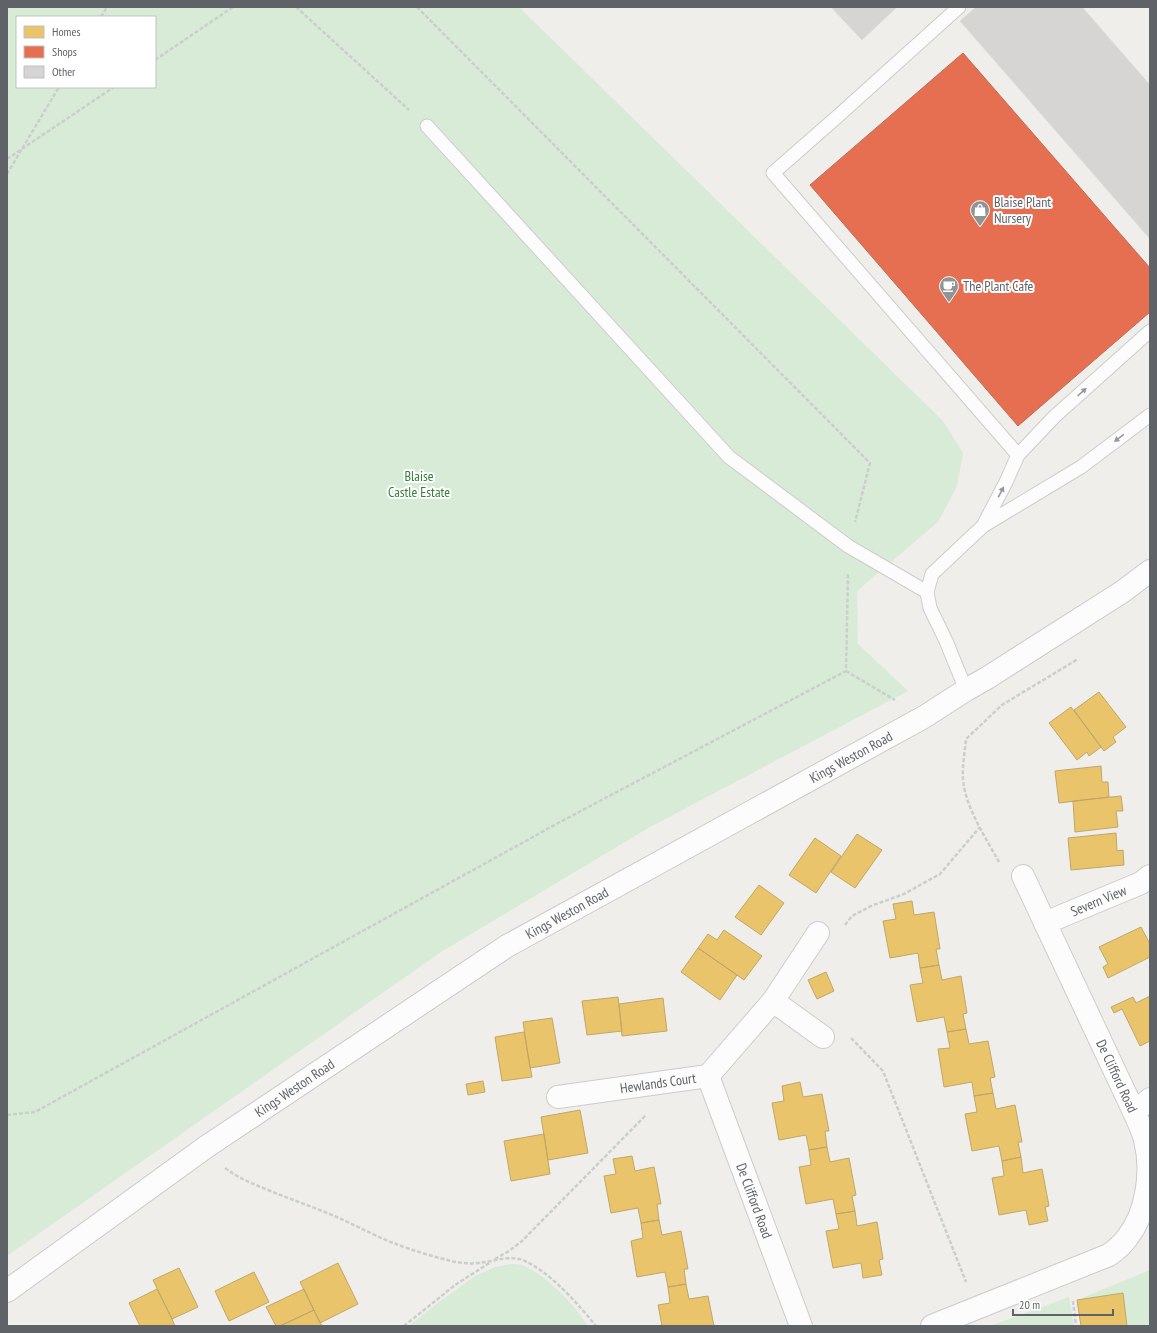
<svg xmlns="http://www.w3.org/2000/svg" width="1157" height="1333" viewBox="0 0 1157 1333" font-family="'PT Sans Narrow',sans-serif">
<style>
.green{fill:#d8ebd6;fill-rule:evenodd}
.homes{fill:#e9c46a;stroke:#c0a769}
.shops{fill:#e76f51;stroke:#be6b58}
.building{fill:#d6d5d3;stroke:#deddd9}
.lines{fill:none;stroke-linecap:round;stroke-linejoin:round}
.service-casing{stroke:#cbcccc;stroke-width:15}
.minor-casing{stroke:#cbcccc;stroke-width:24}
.secondary-casing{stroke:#cacacb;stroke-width:24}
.path{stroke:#cacfcc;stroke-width:2.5;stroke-dasharray:4 2;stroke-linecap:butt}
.service{stroke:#fdfcfc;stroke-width:13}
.minor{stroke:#fdfcfc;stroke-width:22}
.secondary{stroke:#fdfcfc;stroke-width:22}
.oneway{fill:#96999c}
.labels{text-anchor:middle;stroke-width:4;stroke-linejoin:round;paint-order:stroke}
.poi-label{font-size:14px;fill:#5f6368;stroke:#fff;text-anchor:start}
.park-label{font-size:14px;fill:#348238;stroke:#fff}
.street-label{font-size:14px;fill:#5f6368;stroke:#fff}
</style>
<rect width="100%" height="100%" fill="#efeeea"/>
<!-- green -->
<path class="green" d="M 7,7 L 519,7 L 943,421 L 963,453 L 957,486 L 938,522 L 857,591 L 858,644 L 908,691 L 650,827 L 441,952 L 7,1256 ZM 17,17 L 155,17 L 155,87 L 17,87 Z
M 510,1264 C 514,1264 518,1264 522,1265 C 547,1275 574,1304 588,1326 L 409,1326 L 431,1308 L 475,1276 L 495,1267 Z
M 1150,1270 L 1150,1326 L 1127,1326 L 1123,1294 L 1077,1300 Z
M 1069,1297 L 1074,1326 L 990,1326 L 1059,1301 Z"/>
<!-- homes -->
<path class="homes" d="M 1099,692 L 1126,727 L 1113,737 L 1116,742 L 1104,751 L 1074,710 Z
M 1071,707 L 1101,747 L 1089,756 L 1087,752 L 1077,760 L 1049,723 Z
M 1101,766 L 1102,782 L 1108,782 L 1109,797 L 1059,803 L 1055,771 Z
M 1121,796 L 1123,811 L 1116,811 L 1118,827 L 1075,832 L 1073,801 Z
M 1116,833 L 1117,851 L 1123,850 L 1124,865 L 1071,870 L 1068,838 Z
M 857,834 L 882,850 L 855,888 L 831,872 Z
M 815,838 L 841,856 L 816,893 L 789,875 Z
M 759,885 L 784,903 L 761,935 L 735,917 Z
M 912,901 L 914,915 L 934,912 L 940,949 L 936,949 L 939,965 L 920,968 L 918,953 L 890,958 L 883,921 L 896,919 L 893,904 Z
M 1141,927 L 1150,944 L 1150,957 L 1108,978 L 1103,967 L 1108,964 L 1099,947 Z
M 724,930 L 762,956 L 744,980 L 698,948 L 708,934 L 717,940 Z
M 698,948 L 737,975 L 720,1000 L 681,972 Z
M 939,965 L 942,980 L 961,976 L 967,1013 L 963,1014 L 966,1029 L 947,1032 L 944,1017 L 917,1022 L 910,985 L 923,983 L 920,968 Z
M 826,972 L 834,991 L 817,999 L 808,980 Z
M 1150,996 L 1150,1041 L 1140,1046 L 1122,1009 L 1114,1013 L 1111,1007 L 1133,997 L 1136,1003 Z
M 618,997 L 622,1031 L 587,1035 L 582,1001 Z
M 663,998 L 667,1031 L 622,1036 L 619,1004 Z
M 552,1018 L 560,1063 L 530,1068 L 523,1022 Z
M 966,1029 L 969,1044 L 988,1041 L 995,1077 L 990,1078 L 993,1093 L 974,1096 L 972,1082 L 944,1087 L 938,1049 L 950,1048 L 947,1032 Z
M 524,1032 L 532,1077 L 502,1081 L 495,1037 Z
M 483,1081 L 485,1092 L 468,1095 L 466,1084 Z
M 800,1082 L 803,1097 L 822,1094 L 829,1131 L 825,1131 L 827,1147 L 809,1150 L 806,1135 L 779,1140 L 772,1103 L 784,1101 L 782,1086 Z
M 993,1093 L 996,1109 L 1015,1105 L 1022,1142 L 1018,1142 L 1021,1157 L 1002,1161 L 999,1146 L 972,1151 L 965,1114 L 977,1112 L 974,1096 Z
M 580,1110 L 588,1153 L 548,1160 L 541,1117 Z
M 544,1134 L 550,1174 L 511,1181 L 504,1141 Z
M 827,1147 L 830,1162 L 849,1158 L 856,1195 L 852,1196 L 855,1211 L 836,1214 L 833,1199 L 806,1204 L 799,1167 L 811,1165 L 809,1150 Z
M 632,1156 L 635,1171 L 654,1167 L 661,1204 L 657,1204 L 659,1220 L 641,1223 L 638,1208 L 611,1213 L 604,1176 L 616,1174 L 613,1159 Z
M 1021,1157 L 1023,1173 L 1042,1169 L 1049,1206 L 1045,1207 L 1048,1221 L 1029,1225 L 1026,1210 L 999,1215 L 992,1178 L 1004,1176 L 1002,1161 Z
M 855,1211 L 857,1226 L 877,1222 L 883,1259 L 879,1260 L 882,1275 L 863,1278 L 861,1263 L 833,1268 L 826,1231 L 839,1229 L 836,1214 Z
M 659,1220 L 662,1235 L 681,1231 L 688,1269 L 684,1269 L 686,1284 L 668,1287 L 665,1272 L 637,1277 L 631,1241 L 643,1238 L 641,1223 Z
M 338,1263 L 358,1304 L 320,1323 L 300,1282 Z
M 179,1268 L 198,1307 L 172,1319 L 153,1280 Z
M 254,1272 L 269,1302 L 229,1321 L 215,1291 Z
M 686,1284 L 689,1299 L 708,1296 L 714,1326 L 662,1326 L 658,1305 L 670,1303 L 668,1287 Z
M 157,1289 L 172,1319 L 175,1326 L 140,1326 L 129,1303 Z
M 304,1289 L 314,1310 L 280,1326 L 276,1326 L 266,1307 Z
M 1123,1293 L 1127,1326 L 1081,1326 L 1077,1300 Z
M 314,1310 L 322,1326 L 280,1326 Z"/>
<!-- shops -->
<path class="shops" d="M 963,53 L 1150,268 L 1150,312 L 1018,426 L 810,185 Z"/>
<!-- building -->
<path class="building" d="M 831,7 L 897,7 L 862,40 Z
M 976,7 L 1082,7 L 1150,85 L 1150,239 L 960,21 Z"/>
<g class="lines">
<defs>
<path id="service" d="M 959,7 L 838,116 L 773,173 L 1018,455
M 427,126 L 729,457 L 848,546 L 927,592
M 983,526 L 1006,482 L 1018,455 L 1054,417 L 1150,331
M 966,690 L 946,641 L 930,608 L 927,592 L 932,574 L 983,526 L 1081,467 L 1150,415"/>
<g id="minor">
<path id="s1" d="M 1045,923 L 1141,883 L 1150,876"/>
<path d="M 773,1001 L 823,1037"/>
<path id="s2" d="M 708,1076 L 801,1326"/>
<path id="s3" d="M 558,1097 L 708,1076 L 773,1001 L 818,933"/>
<path d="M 1134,1112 L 1150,1099"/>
<path d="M 932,1326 L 1109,1255 C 1116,1250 1122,1245 1127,1238 C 1147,1213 1153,1171 1145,1140 C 1143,1131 1138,1121 1134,1112 L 1023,876"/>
</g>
<g id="secondary">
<path id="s4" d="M 7,1291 L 206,1147 L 507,946 L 924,717 L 966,690 L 987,678 L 1122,592 L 1150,571"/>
</g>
</defs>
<!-- service casing -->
<use href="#service" class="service-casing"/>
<!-- minor casing -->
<use href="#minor" class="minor-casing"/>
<!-- secondary casing -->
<use href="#secondary" class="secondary-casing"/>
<!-- path -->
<path class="path" d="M 296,7 L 409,110
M 417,7 L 870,463 L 855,522
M 101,17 L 107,7
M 155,60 L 233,7
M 7,159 L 114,87
M 7,174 L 59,87
M 846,671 L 895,700
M 999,862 C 986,838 965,807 963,779 C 962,766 965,752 966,739 L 1002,705 L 1078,659
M 845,925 L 852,916 L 871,906 L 904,894 L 940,874 L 980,827
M 851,1038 L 883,1071 L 966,1282
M 7,1115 L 35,1112 L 560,822 L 846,671 L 848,574
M 225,1168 C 240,1179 251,1183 268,1190 C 292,1200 317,1208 341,1219 C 359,1227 377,1237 396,1244 C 411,1250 435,1257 451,1261 C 460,1263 469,1264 478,1263 C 493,1262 510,1254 525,1261 C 551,1273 579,1305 596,1326
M 495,1259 L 509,1251 L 522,1241 L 646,1115
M 1073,1301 L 1076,1326
M 404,1326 L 455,1285 L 491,1262"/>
<!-- service -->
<use href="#service" class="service"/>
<!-- minor -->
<use href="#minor" class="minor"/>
<!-- secondary -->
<use href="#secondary" class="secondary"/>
</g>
<!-- one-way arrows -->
<defs><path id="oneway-solid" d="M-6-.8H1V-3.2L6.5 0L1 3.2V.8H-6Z"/></defs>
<g class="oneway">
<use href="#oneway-solid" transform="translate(1082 392) rotate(-42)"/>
<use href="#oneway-solid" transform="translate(1119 438) rotate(143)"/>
<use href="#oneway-solid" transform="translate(1001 492) rotate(-62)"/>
</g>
<!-- icons -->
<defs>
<symbol id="shop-pin" viewBox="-11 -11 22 30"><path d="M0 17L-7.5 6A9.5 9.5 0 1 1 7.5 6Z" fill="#919496" stroke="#fff"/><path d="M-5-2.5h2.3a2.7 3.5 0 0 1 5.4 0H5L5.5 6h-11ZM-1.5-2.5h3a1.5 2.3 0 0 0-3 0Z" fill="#fff"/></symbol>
<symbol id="cafe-pin" viewBox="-11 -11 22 30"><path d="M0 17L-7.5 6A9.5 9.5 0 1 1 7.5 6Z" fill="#919496" stroke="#fff"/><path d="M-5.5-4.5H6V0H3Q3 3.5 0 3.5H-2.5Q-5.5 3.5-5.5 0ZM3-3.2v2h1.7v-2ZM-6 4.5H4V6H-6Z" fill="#fff"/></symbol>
</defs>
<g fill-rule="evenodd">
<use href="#shop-pin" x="969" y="199" width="22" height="30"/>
<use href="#cafe-pin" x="938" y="275" width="22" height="30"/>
</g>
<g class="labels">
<!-- poi labels -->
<g class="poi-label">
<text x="994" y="207">Blaise Plant<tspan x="994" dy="16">Nursery</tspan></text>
<text x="963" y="291">The Plant Cafe</text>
</g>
<!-- park labels -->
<g class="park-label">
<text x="419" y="481">Blaise<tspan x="419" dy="16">Castle Estate</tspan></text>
</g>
<!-- street labels -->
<g class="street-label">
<text dy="5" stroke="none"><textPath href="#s4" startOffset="1000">Kings Weston Road</textPath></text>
<text dy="5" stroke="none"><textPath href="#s1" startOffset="58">Severn View</textPath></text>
<text dy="5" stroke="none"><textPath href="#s4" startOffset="676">Kings Weston Road</textPath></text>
<text transform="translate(1117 1076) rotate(65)" y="5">De Clifford Road</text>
<text dy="5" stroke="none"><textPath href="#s3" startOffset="101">Hewlands Court</textPath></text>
<text dy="5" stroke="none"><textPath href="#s4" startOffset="352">Kings Weston Road</textPath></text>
<text dy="5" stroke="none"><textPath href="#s2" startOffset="133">De Clifford Road</textPath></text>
</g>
</g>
<!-- border -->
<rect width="1157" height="1333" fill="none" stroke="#5f6368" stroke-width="16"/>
<!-- legend -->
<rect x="16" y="16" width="140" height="72" fill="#ffffff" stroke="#bfc1c3"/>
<rect x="24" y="26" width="20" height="12" fill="#e9c46a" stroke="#bfc1c3"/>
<text x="52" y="36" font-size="12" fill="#5f6368">Homes</text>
<rect x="24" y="46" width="20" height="12" fill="#e76f51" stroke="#bfc1c3"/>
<text x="52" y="56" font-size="12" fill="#5f6368">Shops</text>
<rect x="24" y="66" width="20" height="12" fill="#d6d5d3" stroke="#bfc1c3"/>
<text x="52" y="76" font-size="12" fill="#5f6368">Other</text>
<!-- scale -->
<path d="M1013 1309v6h100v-6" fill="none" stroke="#5f6368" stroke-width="2"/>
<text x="1019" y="1309" font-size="12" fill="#5f6368" stroke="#ffffff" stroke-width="3" paint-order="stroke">20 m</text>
</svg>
